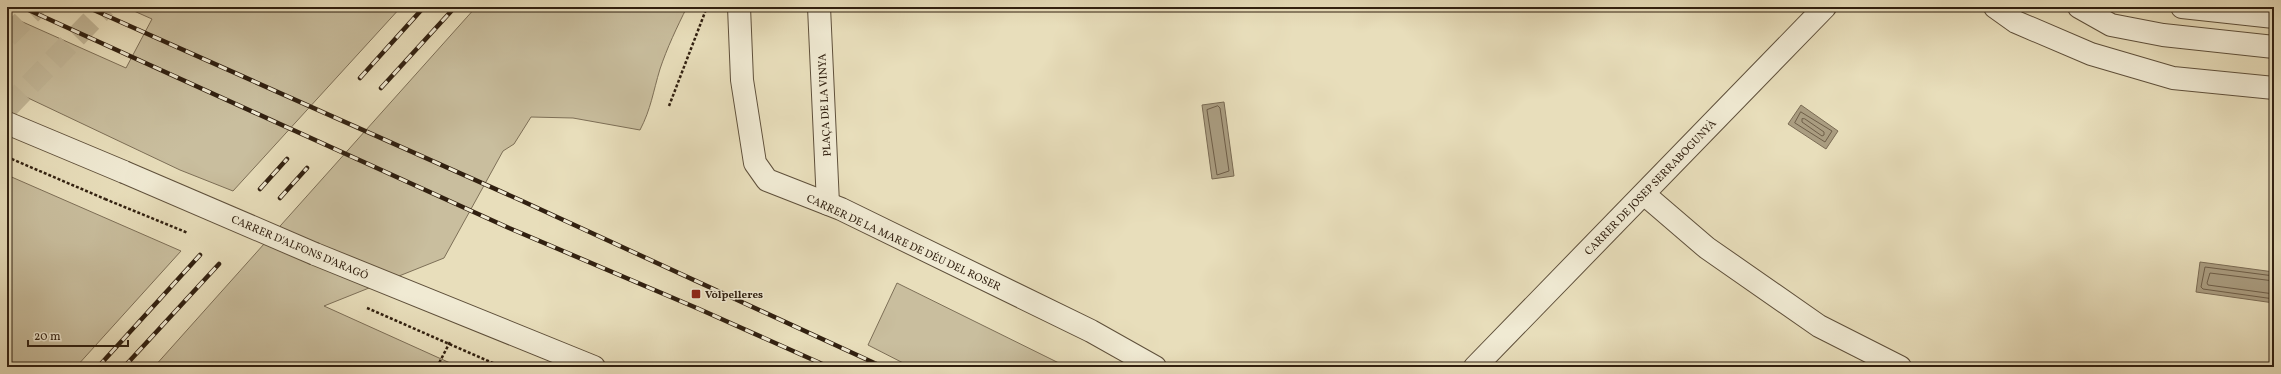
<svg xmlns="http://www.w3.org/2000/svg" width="2281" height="374" viewBox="0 0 2281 374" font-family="Vollkorn,serif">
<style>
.green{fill:#c9be9e;stroke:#7d6f57}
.water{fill:#aa9d81;stroke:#7a6b54}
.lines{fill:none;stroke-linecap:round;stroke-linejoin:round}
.shore{stroke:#6e5e48;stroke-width:1}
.secondary-tunnel{stroke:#c3b899;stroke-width:22;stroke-dasharray:22 11;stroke-linecap:butt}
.pedestrian-casing{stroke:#5f503b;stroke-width:24}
.minor-casing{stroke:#5f503b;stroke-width:24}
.tertiary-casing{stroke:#5f503b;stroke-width:24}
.path{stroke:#312010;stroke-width:2.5;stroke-dasharray:3 2;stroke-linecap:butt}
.pedestrian{stroke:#f0ead3;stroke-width:22}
.minor{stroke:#f0ead3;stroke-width:22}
.tertiary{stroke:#f0ead3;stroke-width:22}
.rail-casing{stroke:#312010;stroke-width:4.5}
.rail{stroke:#f0ead3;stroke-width:3;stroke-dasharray:9;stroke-linecap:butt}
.tertiary-bridge-casing{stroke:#5f503b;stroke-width:24;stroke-linecap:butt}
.path-bridge{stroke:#312010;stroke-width:2.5;stroke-dasharray:3 2;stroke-linecap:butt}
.tertiary-bridge{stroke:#f0ead3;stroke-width:22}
.poi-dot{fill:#8f2418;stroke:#f0ead3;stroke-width:1.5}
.labels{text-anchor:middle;stroke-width:3;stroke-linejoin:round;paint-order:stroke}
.street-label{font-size:11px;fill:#312010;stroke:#f0ead3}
.poi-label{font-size:11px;font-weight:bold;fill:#312010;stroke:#f0ead3;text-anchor:start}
</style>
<rect width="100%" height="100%" fill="#e8debb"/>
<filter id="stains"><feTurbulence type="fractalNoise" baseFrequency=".005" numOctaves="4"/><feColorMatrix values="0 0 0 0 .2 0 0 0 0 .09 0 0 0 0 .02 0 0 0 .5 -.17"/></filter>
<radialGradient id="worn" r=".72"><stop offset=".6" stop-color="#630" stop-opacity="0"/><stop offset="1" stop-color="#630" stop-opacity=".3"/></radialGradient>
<!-- green -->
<path class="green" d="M 125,7 L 401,7 L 233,191 L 180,170 L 7,88 L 7,15 L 126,68 L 152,19 Z
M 476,7 L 687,7 C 677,27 667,48 660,69 C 653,92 651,109 640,130 L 573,118 L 531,117 L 514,144 L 503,151 L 444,258 L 324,306 L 459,367 L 154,367 Z
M 7,175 L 181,251 L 76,367 L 7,367 Z
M 897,283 L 1067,367 L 911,367 L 868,345 Z"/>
<!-- water -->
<path class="water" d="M 1224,102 L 1234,176 L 1212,179 L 1202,105 Z
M 1801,105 L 1838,131 L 1826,149 L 1788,124 Z
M 2200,262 L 2274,272 L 2274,303 L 2196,292 Z"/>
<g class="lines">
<!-- shore -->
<path class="shore" d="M 1218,106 L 1220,108 L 1229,171 L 1217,175 L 1207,110 Z
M 1801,112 L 1832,131 L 1825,142 L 1795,123 Z
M 1805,119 L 1824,132 L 1824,135 L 1822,136 L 1802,122 L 1802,119 Z
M 2274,276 L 2205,267 L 2201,287 L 2203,289 L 2274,299
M 2274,281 L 2210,273 L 2207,283 L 2208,285 L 2274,294"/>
<!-- secondary-tunnel -->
<path class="secondary-tunnel" d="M 7,37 L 37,7
M 7,108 L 105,7"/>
<defs>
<path id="pedestrian" d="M 819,7 L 828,204"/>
<path id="minor" d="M 739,7 L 742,80 L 755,163 L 767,180 L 841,209 L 1091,331 L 1155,367
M 1995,7 L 2016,22 L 2091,54 L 2173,78 L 2274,88
M 1644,194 L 1707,248 L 1819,326 L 1900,367
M 1475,367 L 1825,7"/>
<path id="tertiary" d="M 2079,7 L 2111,25 L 2163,35 L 2274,47
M 2182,7 L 2274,17
M 7,123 L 124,172
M 315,254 L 594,367"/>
</defs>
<!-- pedestrian casing -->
<use href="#pedestrian" class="pedestrian-casing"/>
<!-- minor casing -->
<use href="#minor" class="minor-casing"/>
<!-- tertiary casing -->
<use href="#tertiary" class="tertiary-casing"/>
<!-- path -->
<path class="path" d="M 669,106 L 707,7
M 7,157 L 105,199
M 367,308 L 502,367
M 437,367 L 450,342"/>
<!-- pedestrian -->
<use href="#pedestrian" class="pedestrian"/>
<!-- minor -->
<use href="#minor" class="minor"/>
<!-- tertiary -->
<use href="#tertiary" class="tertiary"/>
<defs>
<path id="rail" d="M 22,7 L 509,228 L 699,309 L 829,367
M 87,7 L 520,200 L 883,367
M 360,78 L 424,7
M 381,88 L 455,7
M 260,189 L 287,159
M 280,198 L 307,168
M 98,367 L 200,255
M 124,367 L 219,264"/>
</defs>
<!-- rail casing -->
<use href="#rail" class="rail-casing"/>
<!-- rail -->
<use href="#rail" class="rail"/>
<defs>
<path id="tertiary-bridge" d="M 124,172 L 315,254"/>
</defs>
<!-- tertiary-bridge casing -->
<use href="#tertiary-bridge" class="tertiary-bridge-casing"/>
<!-- path-bridge -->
<path class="path-bridge" d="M 105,199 L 188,233"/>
<!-- tertiary-bridge -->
<use href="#tertiary-bridge" class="tertiary-bridge"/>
</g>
<!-- markers -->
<rect class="poi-dot" x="691" y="289" width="10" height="10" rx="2"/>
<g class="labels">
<!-- street labels -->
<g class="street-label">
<text transform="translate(824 105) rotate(-93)" y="4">PLAÇA DE LA VINYA</text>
<text transform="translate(1650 187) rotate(-46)" y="4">CARRER DE JOSEP SERRABOGUNYÀ</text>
<text transform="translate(904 242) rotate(25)" y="4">CARRER DE LA MARE DE DÉU DEL ROSER</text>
<text transform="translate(300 247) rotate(23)" y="4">CARRER D'ALFONS D'ARAGÓ</text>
</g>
<!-- poi labels -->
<g class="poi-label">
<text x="705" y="298">Volpelleres</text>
</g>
</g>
<!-- margin -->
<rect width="2281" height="374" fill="none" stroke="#e8debb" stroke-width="24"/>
<rect x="8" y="8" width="2265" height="358" fill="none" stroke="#312010" stroke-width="2"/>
<rect x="12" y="12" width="2257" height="350" fill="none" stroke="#312010"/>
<!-- scale -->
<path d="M28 340v6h100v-6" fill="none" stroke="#312010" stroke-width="2"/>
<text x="34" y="340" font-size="12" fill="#312010" stroke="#f0ead3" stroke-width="3" paint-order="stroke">20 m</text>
<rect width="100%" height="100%" filter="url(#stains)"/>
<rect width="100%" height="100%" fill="url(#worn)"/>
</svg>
